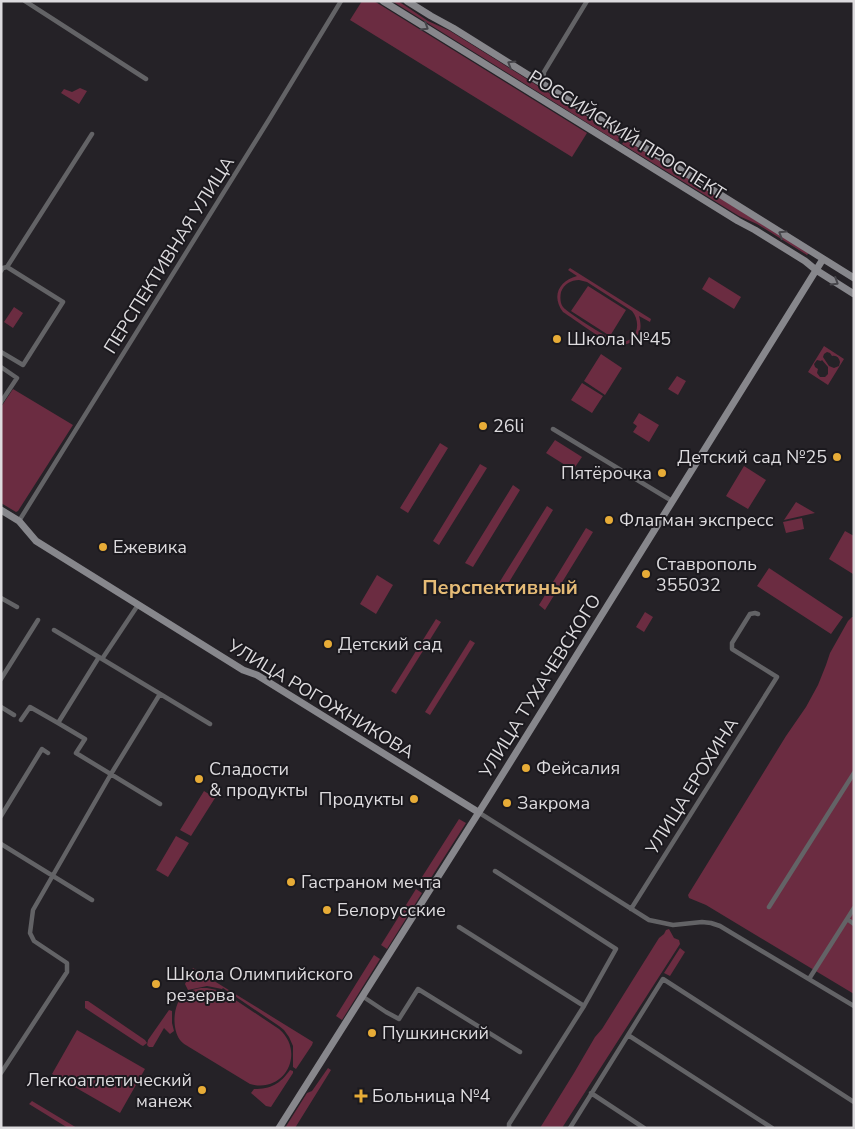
<svg xmlns="http://www.w3.org/2000/svg" width="855" height="1129" viewBox="0 0 855 1129" font-family="'Nunito Sans',sans-serif">
<style>
.green{fill:#6b2c41;fill-rule:evenodd}
.lines{fill:none;stroke-linecap:round;stroke-linejoin:round}
.street{stroke:#636366;stroke-width:4.5}
.secondary{stroke:#87878c;stroke-width:7}
.oneway{stroke:#46454a}
.poi-dot{fill:#e7ac37;stroke:#1b191e;stroke-width:2}
.labels{text-anchor:middle;stroke-width:4;stroke-linejoin:round;paint-order:stroke}
.street-label{font-size:18px;fill:#dddbde;stroke:#1b191e}
.poi-label{font-size:18px;fill:#dddbde;stroke:#1b191e;text-anchor:start}
.quarter-label{font-size:20px;font-weight:bold;fill:#e5bb76;stroke:#1b191e}
</style>
<rect width="100%" height="100%" fill="#252227"/>
<!-- green -->
<path class="green" d="M 362,1 L 374,1 L 587,133 L 572,157 L 350,20 Z
M 392,1 L 398,1 L 428,21 L 450,31 L 621,138 L 618,142 Z
M 80,88 L 87,91 L 79,104 L 61,93 L 64,89 L 72,92 Z
M 625,140 L 809,253 L 807,255 L 757,224 L 739,216 L 622,144 Z
M 570,268 L 651,319 L 650,322 L 639,316 C 641,324 642,331 636,338 C 631,343 625,346 618,345 C 607,344 574,319 563,312 C 551,296 559,281 577,276 L 568,270 ZM 579,280 L 587,282 L 632,311 C 642,323 637,343 620,342 C 613,342 568,313 563,307 C 560,303 560,297 561,292 C 564,284 571,280 579,280 Z
M 709,277 L 741,297 L 734,309 L 702,289 Z
M 588,286 L 626,310 L 610,336 L 571,311 Z
M 14,307 L 23,313 L 13,328 L 4,322 Z
M 824,346 L 844,359 L 828,385 L 808,372 ZM 827,352 L 830,353 L 832,356 C 836,355 839,357 840,362 L 839,366 L 834,368 L 829,366 L 823,357 L 824,354 ZM 817,360 L 821,361 L 822,360 L 828,367 L 828,374 L 825,377 L 820,377 L 817,373 L 818,369 L 815,367 L 814,364 Z
M 601,354 L 622,368 L 605,395 L 584,381 Z
M 677,376 L 686,381 L 678,395 L 668,389 Z
M 582,383 L 603,396 L 592,413 L 571,400 Z
M 13,389 L 73,425 L 18,511 L 16,512 L 1,503 L 1,407 Z
M 639,413 L 659,425 L 649,442 L 633,432 L 637,426 L 633,423 Z
M 555,440 L 582,457 L 573,470 L 546,453 Z
M 440,443 L 448,448 L 408,513 L 400,508 Z
M 480,464 L 487,468 L 439,545 L 433,541 Z
M 744,466 L 766,480 L 748,509 L 726,496 Z
M 513,485 L 520,490 L 473,567 L 465,563 Z
M 796,502 L 815,513 L 784,520 Z
M 547,506 L 553,510 L 506,587 L 499,583 Z
M 802,518 L 804,529 L 786,533 L 783,522 Z
M 586,528 L 593,532 L 545,610 L 539,605 Z
M 845,531 L 854,536 L 854,572 L 853,574 L 829,559 Z
M 769,568 L 843,617 L 831,634 L 757,586 Z
M 377,575 L 393,585 L 376,614 L 360,604 Z
M 645,612 L 653,617 L 644,632 L 636,627 Z
M 852,617 L 854,617 L 854,994 L 706,905 L 689,898 L 688,895 L 786,736 L 806,707 L 818,685 L 826,665 L 830,653 L 848,621 Z
M 436,619 L 441,622 L 396,694 L 391,691 Z
M 470,640 L 475,643 L 430,715 L 425,712 Z
M 204,791 L 215,798 L 191,836 L 180,830 Z
M 459,819 L 466,823 L 429,881 L 422,877 Z
M 176,836 L 189,843 L 168,877 L 156,870 Z
M 416,889 L 422,893 L 387,949 L 381,945 Z
M 669,929 L 674,938 L 679,940 L 680,944 L 562,1128 L 540,1128 L 574,1073 L 595,1037 L 602,1029 L 659,938 L 664,934 L 666,930 Z
M 680,948 L 685,952 L 670,976 L 664,973 Z
M 374,955 L 380,959 L 342,1020 L 336,1016 Z
M 193,968 L 313,1042 L 312,1045 L 296,1069 L 293,1067 L 293,1046 L 289,1037 L 284,1030 L 279,1026 L 223,988 L 222,989 L 207,986 L 188,990 L 185,984 Z
M 201,988 L 207,988 L 222,991 L 279,1029 C 306,1052 285,1094 250,1084 L 189,1047 C 186,1045 182,1043 180,1040 C 171,1028 173,1001 186,993 C 190,990 196,989 201,988 Z
M 85,1001 L 88,1001 L 145,1040 L 147,1043 L 143,1046 L 141,1045 L 85,1008 Z
M 169,1010 L 172,1011 L 172,1023 L 174,1031 L 170,1034 L 164,1028 L 153,1047 L 149,1047 L 147,1045 L 148,1040 Z
M 77,1030 L 145,1069 L 120,1113 L 52,1074 Z
M 328,1068 L 331,1070 L 295,1128 L 285,1128 L 307,1093 L 312,1091 Z
M 290,1070 L 293,1071 L 293,1073 L 271,1107 L 266,1106 L 251,1093 L 254,1089 C 271,1089 280,1084 290,1070 Z
M 32,1101 L 77,1128 L 68,1128 L 29,1104 Z"/>
<g class="lines">
<!-- street -->
<path class="street" d="M 25,1 L 146,79
M 543,84 L 544,72 L 547,67 L 587,1
M 7,267 L 92,134
M 1,271 L 3,268 L 7,267 L 63,302 L 23,365 L 1,352
M 1,367 L 17,378 L 1,402
M 553,429 L 672,501
M 19,521 L 270,118 L 341,1
M 1,598 L 17,607
M 54,630 L 210,724
M 102,659 L 138,605
M 1,679 L 38,620
M 1,707 L 14,715
M 21,720 L 30,707 L 58,723 L 99,657
M 58,723 L 85,739 L 76,753 L 160,804
M 478,812 L 649,920 L 673,925 L 702,922 L 711,923 L 720,926 L 854,1006
M 1,816 L 42,749 L 48,753
M 1,844 L 92,900
M 495,871 L 616,949 L 584,1006 L 509,1124 L 509,1127 L 510,1128
M 769,907 L 854,773
M 631,909 L 777,677 L 732,649 L 732,643 L 750,614 L 755,613 L 758,614
M 847,919 L 854,924
M 459,927 L 584,1006
M 809,979 L 854,908
M 362,996 L 386,1012 L 399,1019 L 418,989 L 520,1052
M 628,1035 L 772,1128
M 1,1073 L 67,972 L 67,963 L 34,941 L 30,933 L 33,910 L 111,774 L 160,694
M 591,1093 L 644,1128
M 570,1128 L 663,979 L 854,1102"/>
<!-- secondary -->
<path class="secondary" d="M 383,1 L 738,221 L 755,230 L 805,261 L 816,270 L 854,294
M 407,1 L 431,16 L 453,28 L 854,278
M 1,510 L 19,521 L 36,541 L 243,670 L 257,675 L 478,812
M 279,1128 L 486,801 L 823,259"/>
</g>
<!-- one-way arrows -->
<defs><path id="oneway-chevron" d="M-2-3.5L2.5 0L-2 3.5" fill="none" stroke-width="1.6" stroke-linecap="round" stroke-linejoin="round" transform="scale(1.25)"/></defs>
<g class="oneway">
<use href="#oneway-chevron" transform="translate(425 27) rotate(32)"/>
<use href="#oneway-chevron" transform="translate(511 64) rotate(-148)"/>
<use href="#oneway-chevron" transform="translate(782 234) rotate(-148)"/>
<use href="#oneway-chevron" transform="translate(835 282) rotate(32)"/>
</g>
<!-- markers -->
<g class="poi-dot">
<circle cx="557" cy="339" r="5"/>
<circle cx="483" cy="426" r="5"/>
<circle cx="837" cy="457" r="5"/>
<circle cx="662" cy="473" r="5"/>
<circle cx="609" cy="520" r="5"/>
<circle cx="103" cy="547" r="5"/>
<circle cx="646" cy="574" r="5"/>
<circle cx="328" cy="644" r="5"/>
<circle cx="526" cy="768" r="5"/>
<circle cx="199" cy="779" r="5"/>
<circle cx="414" cy="799" r="5"/>
<circle cx="507" cy="803" r="5"/>
<circle cx="291" cy="882" r="5"/>
<circle cx="327" cy="910" r="5"/>
<circle cx="156" cy="984" r="5"/>
<circle cx="372" cy="1033" r="5"/>
<circle cx="202" cy="1090" r="5"/>
<path d="M358.5 1088.5h5v5h5v5h-5v5h-5v-5h-5v-5h5z"/>
</g>
<g class="labels">
<!-- street labels -->
<g class="street-label">
<text transform="translate(627 135) rotate(32)" y="6">РОССИЙСКИЙ ПРОСПЕКТ</text>
<text transform="translate(169 255) rotate(-58)" y="6">ПЕРСПЕКТИВНАЯ УЛИЦА</text>
<text transform="translate(540 686) rotate(-58)" y="6">УЛИЦА ТУХАЧЕВСКОГО</text>
<text transform="translate(321 699) rotate(31)" y="6">УЛИЦА РОГОЖНИКОВА</text>
<text transform="translate(692 786) rotate(-58)" y="6">УЛИЦА ЕРОХИНА</text>
</g>
<!-- poi labels -->
<g class="poi-label">
<text x="567" y="345">Школа №45</text>
<text x="493" y="432">26li</text>
<text x="827" y="463" text-anchor="end">Детский сад №25</text>
<text x="652" y="479" text-anchor="end">Пятёрочка</text>
<text x="619" y="526">Флагман экспресс</text>
<text x="113" y="553">Ежевика</text>
<text x="656" y="570">Ставрополь<tspan x="656" dy="21">355032</tspan></text>
<text x="338" y="650">Детский сад</text>
<text x="536" y="774">Фейсалия</text>
<text x="209" y="775">Сладости<tspan x="209" dy="21">&amp; продукты</tspan></text>
<text x="404" y="805" text-anchor="end">Продукты</text>
<text x="517" y="809">Закрома</text>
<text x="301" y="888">Гастраном мечта</text>
<text x="337" y="916">Белорусские</text>
<text x="166" y="980">Школа Олимпийского<tspan x="166" dy="21">резерва</tspan></text>
<text x="382" y="1039">Пушкинский</text>
<text x="192" y="1086" text-anchor="end">Легкоатлетический<tspan x="192" dy="21">манеж</tspan></text>
<text x="372" y="1102">Больница №4</text>
</g>
<!-- quarter labels -->
<g class="quarter-label">
<text x="500" y="594">Перспективный</text>
</g>
</g>
<!-- border -->
<rect width="855" height="1129" fill="none" stroke="#dddbde" stroke-width="5"/>
</svg>
